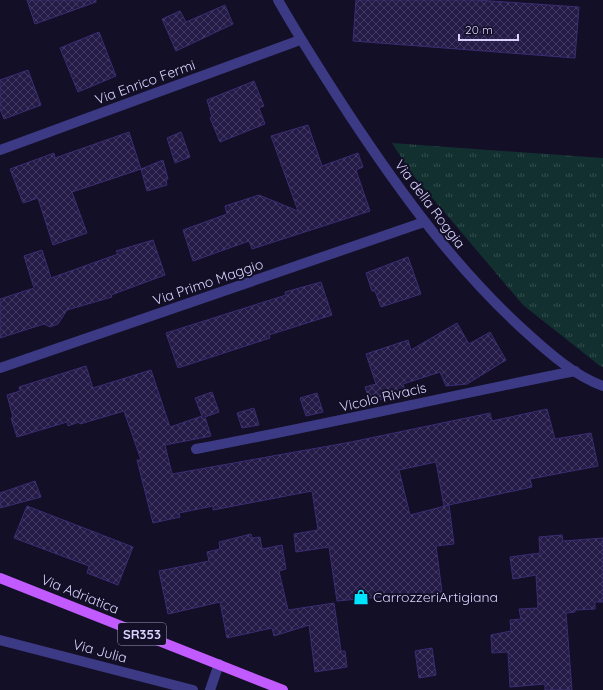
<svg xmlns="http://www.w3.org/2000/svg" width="603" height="690" viewBox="0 0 603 690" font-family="Quicksand,sans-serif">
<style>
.grass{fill:url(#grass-tufts)}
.building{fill:url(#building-cross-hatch);stroke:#3b2d73}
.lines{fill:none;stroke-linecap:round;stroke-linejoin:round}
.minor{stroke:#3d3a85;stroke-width:10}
.tertiary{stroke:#3d3a85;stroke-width:10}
.primary{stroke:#c25bff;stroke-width:10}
.labels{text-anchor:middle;stroke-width:4;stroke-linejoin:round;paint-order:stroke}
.shield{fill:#130f26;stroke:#9e99be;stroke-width:1}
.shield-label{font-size:13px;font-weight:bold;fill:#d9d4ff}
.street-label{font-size:14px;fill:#d9d4ff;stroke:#130f26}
.poi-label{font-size:14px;fill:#d9d4ff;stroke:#130f26;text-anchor:start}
</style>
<defs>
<pattern id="grass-tufts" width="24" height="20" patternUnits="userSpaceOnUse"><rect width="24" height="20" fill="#12302f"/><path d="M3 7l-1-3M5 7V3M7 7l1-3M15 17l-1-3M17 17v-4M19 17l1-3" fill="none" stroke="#344d4e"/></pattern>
<pattern id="building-cross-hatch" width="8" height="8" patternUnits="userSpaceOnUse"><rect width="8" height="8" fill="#241b47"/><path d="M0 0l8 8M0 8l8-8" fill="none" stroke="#433b63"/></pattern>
</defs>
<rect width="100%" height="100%" fill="#130f26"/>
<!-- grass -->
<path class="grass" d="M 392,143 L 603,158 L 603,367 L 600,366 L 523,305 L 412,174 Z"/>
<!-- building -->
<path class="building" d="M 27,0 L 96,0 L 96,2 L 35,24 Z
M 356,0 L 476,0 L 579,7 L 575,58 L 353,41 Z
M 225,5 L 233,24 L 176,51 L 162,19 L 180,11 L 186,22 Z
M 99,32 L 116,76 L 78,92 L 60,48 Z
M 28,70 L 41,105 L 4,119 L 0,109 L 0,80 Z
M 254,81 L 264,106 L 259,108 L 265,124 L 220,142 L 210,118 L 212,117 L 207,100 Z
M 308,125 L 322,166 L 358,153 L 363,167 L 356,170 L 370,211 L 252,249 L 249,241 L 193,261 L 183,230 L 227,214 L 225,206 L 259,195 L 298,211 L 271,136 Z
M 129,132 L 141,169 L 72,192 L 87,233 L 53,245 L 38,198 L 23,203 L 10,169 L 54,153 L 55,158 Z
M 181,132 L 190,157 L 175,163 L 167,138 Z
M 163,160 L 168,179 L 166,180 L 167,185 L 147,191 L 141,169 Z
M 153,240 L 165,275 L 111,295 L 112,297 L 67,310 L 58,324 L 50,327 L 44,324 L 0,338 L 0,299 L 34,288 L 24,256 L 42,250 L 51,278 L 118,254 L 116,251 Z
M 408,257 L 421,294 L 381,307 L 375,291 L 372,291 L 366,273 Z
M 321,282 L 332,315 L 269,335 L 270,338 L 178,368 L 166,333 L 286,295 L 285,292 Z
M 457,323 L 469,344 L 490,332 L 506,360 L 467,384 L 446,386 L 440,372 L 403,384 L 406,394 L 370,402 L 365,387 L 376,384 L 366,354 L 408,340 L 411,350 Z
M 86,366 L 93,388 L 151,370 L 170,427 L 202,416 L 195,398 L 212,392 L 219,412 L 205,417 L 211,436 L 165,445 L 172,474 L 351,442 L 490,413 L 492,421 L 547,409 L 555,439 L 591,433 L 598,466 L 530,479 L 532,487 L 444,506 L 436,462 L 399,470 L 410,515 L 449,505 L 454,544 L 436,546 L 442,592 L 413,598 L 412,594 L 337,601 L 329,547 L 296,552 L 294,534 L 318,530 L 312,491 L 213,510 L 213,506 L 179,513 L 180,517 L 153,523 L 137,460 L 141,460 L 124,411 L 80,424 L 79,422 L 68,426 L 67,422 L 17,437 L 11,418 L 13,417 L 7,395 L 20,391 L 19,387 Z
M 317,393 L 323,412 L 306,416 L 300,398 Z
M 254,408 L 259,425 L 242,428 L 237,413 Z
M 35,481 L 41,497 L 0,508 L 0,493 Z
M 27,506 L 133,547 L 118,585 L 87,573 L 89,566 L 14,538 Z
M 251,534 L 252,538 L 260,537 L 262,549 L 282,545 L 286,569 L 279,571 L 288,610 L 334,603 L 341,651 L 345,651 L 347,667 L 315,672 L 309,625 L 274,636 L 272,628 L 227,638 L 220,602 L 168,614 L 159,571 L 209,561 L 207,552 L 220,549 L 219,542 Z
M 562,535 L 563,541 L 603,538 L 603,602 L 595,602 L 595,609 L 575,610 L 575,612 L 566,613 L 572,690 L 545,690 L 545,684 L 510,687 L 508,652 L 492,653 L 491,635 L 511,631 L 510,620 L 521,619 L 519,609 L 538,608 L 536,575 L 513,579 L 510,557 L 540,553 L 539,537 Z
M 432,648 L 436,675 L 419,678 L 415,651 Z"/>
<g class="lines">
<!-- minor -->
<path class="minor" d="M 0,150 L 300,40
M 0,368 L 424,222
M 196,449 C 323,425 449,396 575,371
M 0,640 L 193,690
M 210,690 L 219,664"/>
<!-- tertiary -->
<path class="tertiary" d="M 278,0 C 300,39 324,76 348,113 C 400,192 456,269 527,333 C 549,353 575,376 603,386"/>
<!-- primary -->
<path class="primary" d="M 0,578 L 283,690"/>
</g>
<!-- icons -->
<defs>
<symbol id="shop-bare" viewBox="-9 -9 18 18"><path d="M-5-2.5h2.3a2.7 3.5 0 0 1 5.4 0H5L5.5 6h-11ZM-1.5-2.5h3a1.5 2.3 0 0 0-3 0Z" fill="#00e5ff" stroke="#130f26" stroke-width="2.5" paint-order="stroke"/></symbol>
</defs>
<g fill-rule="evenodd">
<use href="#shop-bare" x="350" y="586" width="22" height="22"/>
</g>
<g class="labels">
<!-- shield labels -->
<rect class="shield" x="118" y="623" width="48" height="22" rx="3"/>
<g class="shield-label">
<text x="142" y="639">SR353</text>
</g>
<!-- street labels -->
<g class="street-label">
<text transform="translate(145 82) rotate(-20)" y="5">Via Enrico Fermi</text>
<text transform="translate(430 204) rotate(53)" y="5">Via della Roggia</text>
<text transform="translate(208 282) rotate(-19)" y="5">Via Primo Maggio</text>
<text transform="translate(383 397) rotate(-13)" y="5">Vicolo Rivacis</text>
<text transform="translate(80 594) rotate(22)" y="5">Via Adriatica</text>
<text transform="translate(100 651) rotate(15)" y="5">Via Julia</text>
</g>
<!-- poi labels -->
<g class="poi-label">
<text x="373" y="602">CarrozzeriArtigiana</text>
</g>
</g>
<!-- scale -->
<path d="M459 34v6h59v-6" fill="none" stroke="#d9d4ff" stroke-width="2"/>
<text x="465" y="34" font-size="12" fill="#d9d4ff" stroke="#130f26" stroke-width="3" paint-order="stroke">20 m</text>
</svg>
